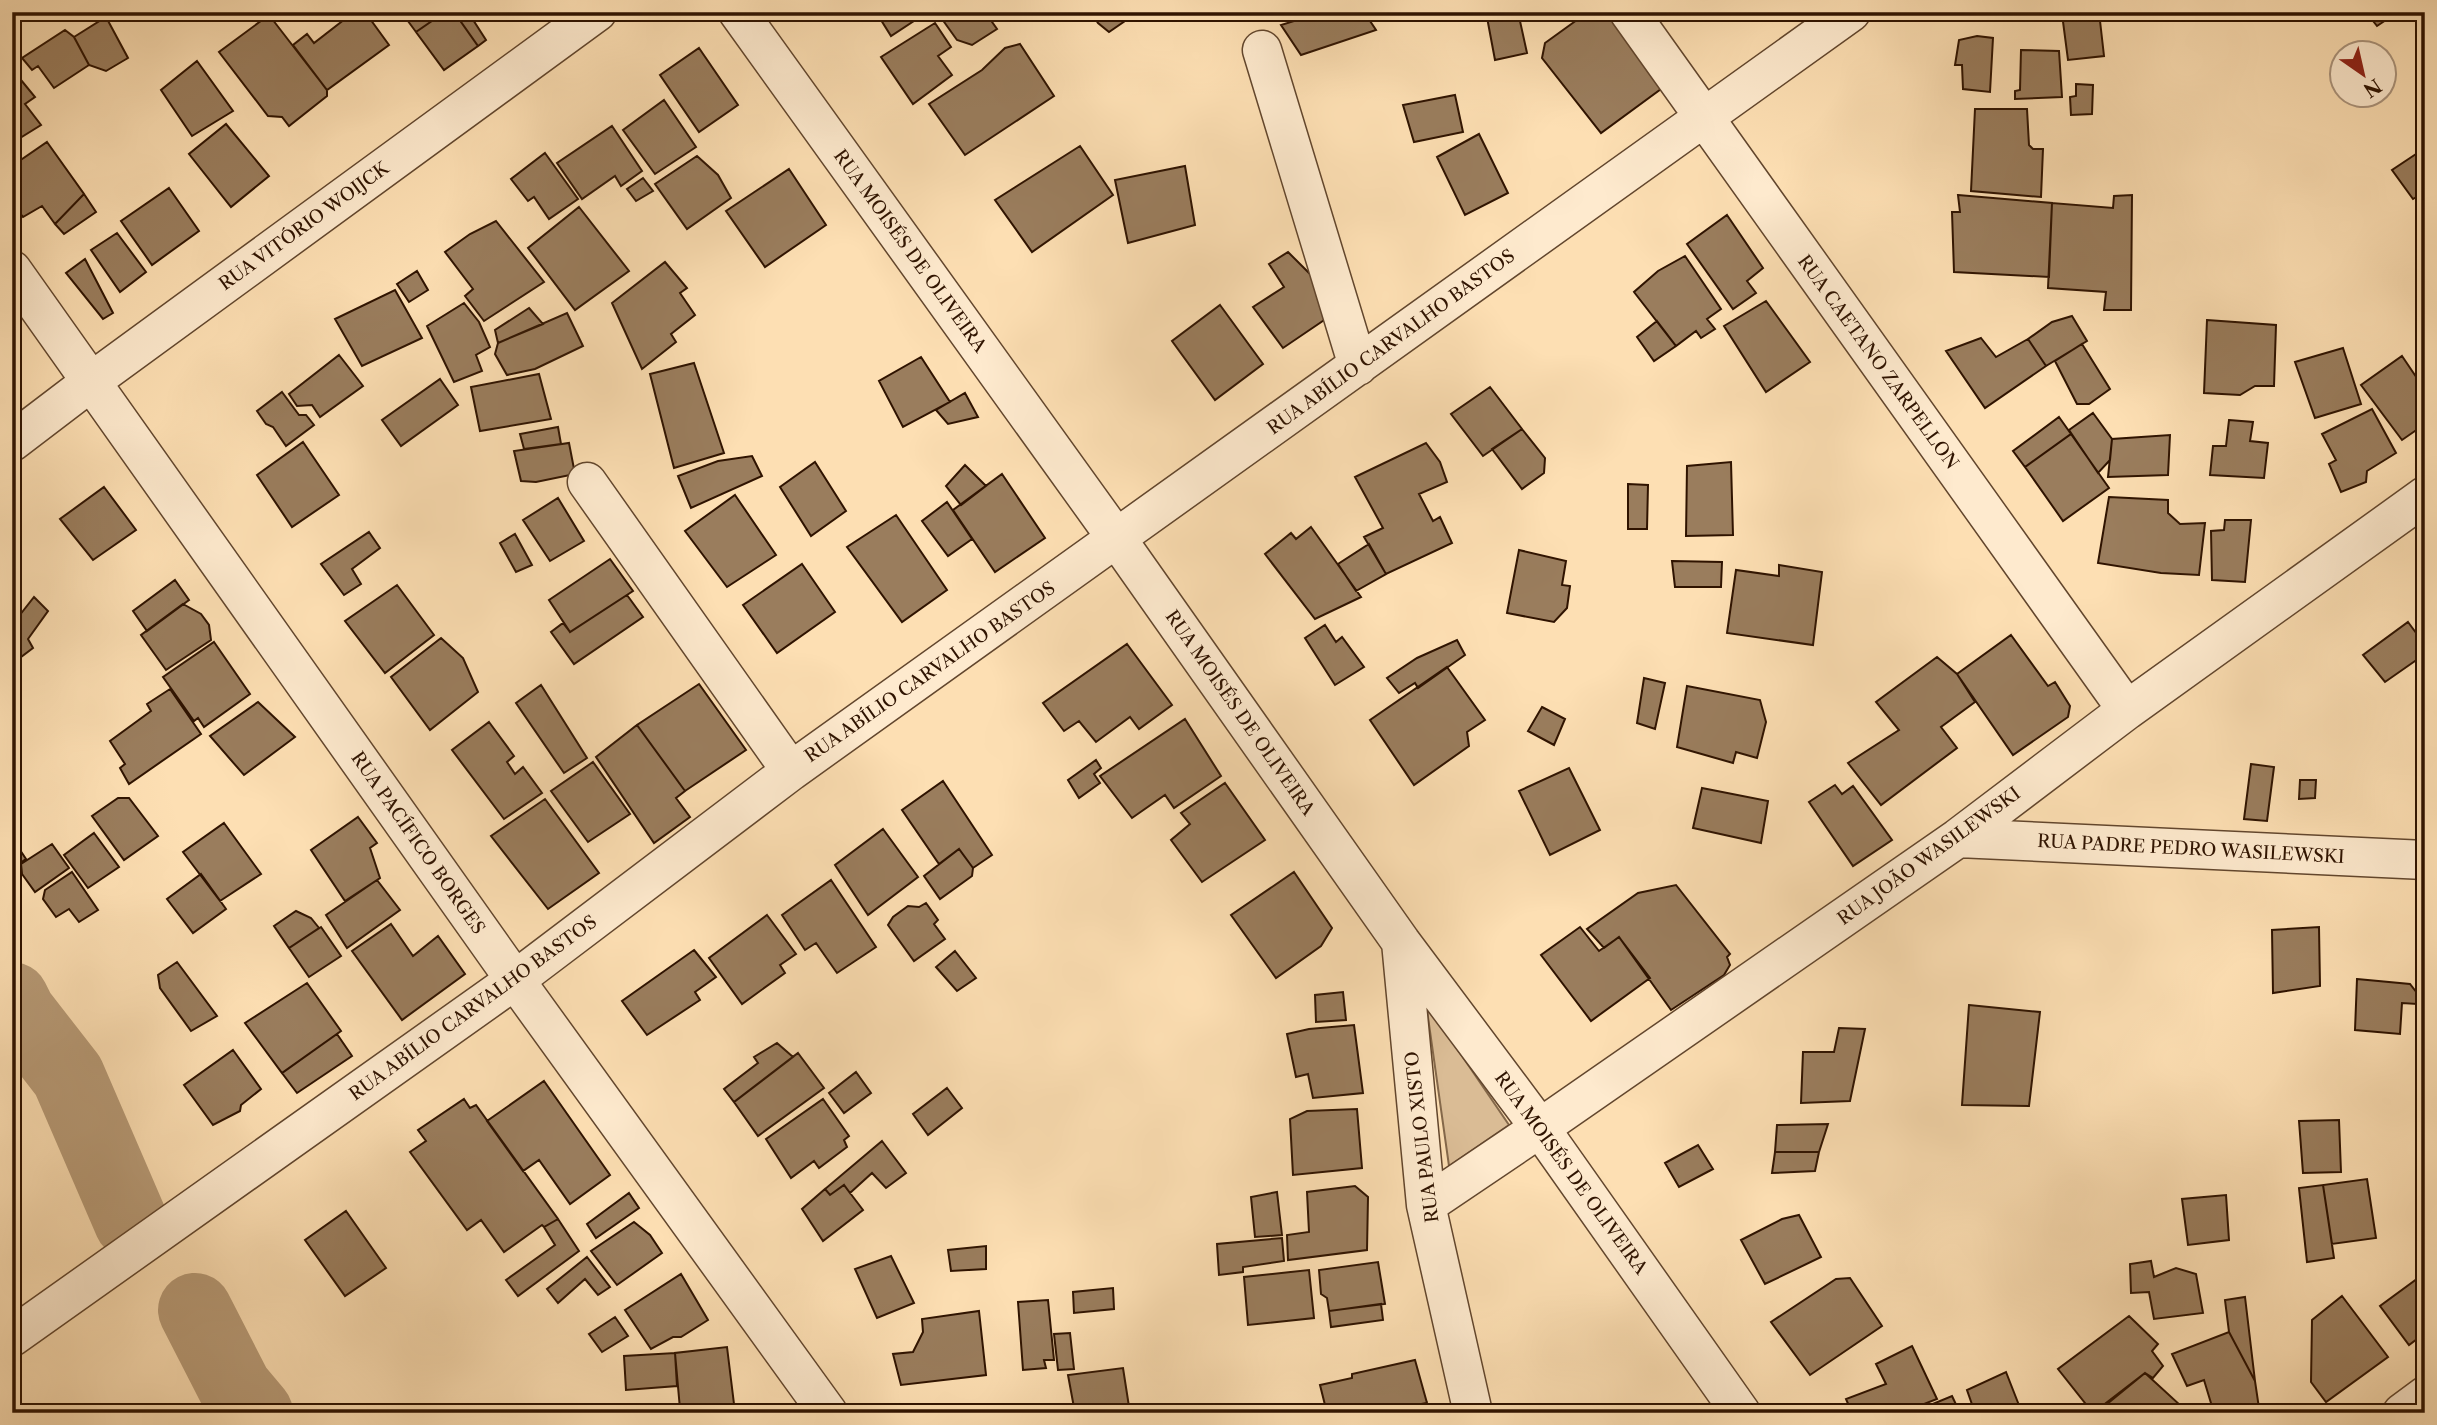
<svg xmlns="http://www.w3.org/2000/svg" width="2437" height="1425" viewBox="0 0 2437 1425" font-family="'Libre Caslon Text',serif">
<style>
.park{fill:#dabc95;stroke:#84684a;stroke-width:2}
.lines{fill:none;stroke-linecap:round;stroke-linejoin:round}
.river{stroke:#b79a76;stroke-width:74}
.building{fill:#9a7d5d;stroke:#2f1300;stroke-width:2}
.street-casing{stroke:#62462d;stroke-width:41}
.street{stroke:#feeace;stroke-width:38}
.labels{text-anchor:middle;stroke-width:7;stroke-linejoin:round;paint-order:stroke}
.street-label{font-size:18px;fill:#2f1300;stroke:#feeace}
</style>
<rect width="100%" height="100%" fill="#fddfb3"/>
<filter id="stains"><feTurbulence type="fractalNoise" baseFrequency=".00286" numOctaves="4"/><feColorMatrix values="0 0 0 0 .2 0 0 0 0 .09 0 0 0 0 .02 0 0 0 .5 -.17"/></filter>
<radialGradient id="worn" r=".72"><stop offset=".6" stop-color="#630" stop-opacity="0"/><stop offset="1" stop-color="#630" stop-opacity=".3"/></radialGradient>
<!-- park -->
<path class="park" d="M 1426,1003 L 1509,1125 L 1449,1166 Z"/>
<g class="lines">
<!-- river -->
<path class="river" d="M 12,999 L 19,1013 L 68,1076 L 131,1222
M 195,1310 L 235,1388 L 256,1413"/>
</g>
<!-- building -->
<path class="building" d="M 354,12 L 365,12 L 389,45 L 327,90 L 293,45 L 307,34 L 314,43 Z
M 412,12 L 445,12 L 416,32 L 405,17 Z
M 445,12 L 454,12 L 478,46 L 444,70 L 416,32 Z
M 454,12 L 468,12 L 486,40 L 478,46 Z
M 876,12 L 921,12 L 923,15 L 891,36 Z
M 937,12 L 985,12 L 997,29 L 972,45 L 957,40 Z
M 1091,12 L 1119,12 L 1125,21 L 1109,32 L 1098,23 Z
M 1323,12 L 1364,12 L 1376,30 L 1301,55 L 1281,25 Z
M 1486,12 L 1518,12 L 1527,53 L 1495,60 Z
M 1588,12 L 1606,12 L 1661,89 L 1601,133 L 1542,58 L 1545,43 Z
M 2099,12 L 2104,56 L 2068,60 L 2062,14 Z
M 2366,12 L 2398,12 L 2377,26 Z
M 269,15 L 327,90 L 327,96 L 289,126 L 282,117 L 268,116 L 219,52 Z
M 106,17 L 128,58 L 106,71 L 89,65 L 74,37 Z
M 935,23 L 951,47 L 938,56 L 952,75 L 913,104 L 881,57 Z
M 65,30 L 74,37 L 89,65 L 54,88 L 38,66 L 32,70 L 22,58 Z
M 1977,36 L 1993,38 L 1990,92 L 1963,89 L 1962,65 L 1955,65 L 1959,40 Z
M 1020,44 L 1054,96 L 965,155 L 929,104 L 982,70 L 1005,48 Z
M 699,48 L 738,105 L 699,132 L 660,75 Z
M 2021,50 L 2059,51 L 2062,97 L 2015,99 L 2015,91 L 2020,90 Z
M 197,61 L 233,111 L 192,136 L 161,90 Z
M 12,69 L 35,97 L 25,104 L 41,125 L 12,143 Z
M 2076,84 L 2093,85 L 2092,114 L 2071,115 L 2070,97 L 2076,96 Z
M 1455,95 L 1463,132 L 1414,142 L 1403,105 Z
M 664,100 L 696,147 L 655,174 L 623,130 Z
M 1975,109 L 2027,109 L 2029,145 L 2033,149 L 2043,149 L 2041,197 L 1971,191 Z
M 226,124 L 269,176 L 231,207 L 189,154 Z
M 612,126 L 642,171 L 621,186 L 615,176 L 582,199 L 557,163 Z
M 1479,134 L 1508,193 L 1465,215 L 1437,157 Z
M 47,142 L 84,194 L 55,224 L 42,206 L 23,217 L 12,204 L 12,166 Z
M 1080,146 L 1113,195 L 1032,252 L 995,200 Z
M 2425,148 L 2425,192 L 2413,199 L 2392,170 Z
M 545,153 L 578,199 L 549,219 L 534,197 L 528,201 L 511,179 Z
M 697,156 L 718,175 L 731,198 L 687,229 L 655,184 Z
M 1185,166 L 1195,225 L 1128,243 L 1115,180 Z
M 789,169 L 826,225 L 765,267 L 726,211 Z
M 643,178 L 653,191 L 636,201 L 627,189 Z
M 169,188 L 199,231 L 152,265 L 121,221 Z
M 84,194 L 96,212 L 64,234 L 55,224 Z
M 1958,195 L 2052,203 L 2049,277 L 1954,272 L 1952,212 L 1960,212 Z
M 2132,195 L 2131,310 L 2104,310 L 2106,292 L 2048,288 L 2052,203 L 2113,208 L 2114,196 Z
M 579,207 L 629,271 L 575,310 L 528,248 Z
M 1727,215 L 1763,268 L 1747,281 L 1756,293 L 1733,309 L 1687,244 Z
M 496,221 L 544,282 L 484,321 L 465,296 L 473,289 L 445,252 L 470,234 Z
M 117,233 L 146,272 L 120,292 L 91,250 Z
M 1288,252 L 1313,277 L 1336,312 L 1283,348 L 1253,307 L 1284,287 L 1269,264 Z
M 1685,256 L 1721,309 L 1707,319 L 1715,329 L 1701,338 L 1696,331 L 1676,346 L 1634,292 L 1658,271 Z
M 85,259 L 113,313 L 103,319 L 66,273 Z
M 665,262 L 687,288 L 680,293 L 695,315 L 671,334 L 676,342 L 642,369 L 612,303 Z
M 417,271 L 428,290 L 409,302 L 397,284 Z
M 395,290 L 422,338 L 362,366 L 335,319 Z
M 1766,301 L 1810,362 L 1766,392 L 1724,326 Z
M 464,303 L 479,322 L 490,347 L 476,355 L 482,371 L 454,382 L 427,326 Z
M 1220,305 L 1263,364 L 1215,400 L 1172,341 Z
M 529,308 L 543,324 L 498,343 L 495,330 Z
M 567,313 L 583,346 L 535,369 L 507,375 L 495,354 L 498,343 Z
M 2072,316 L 2087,341 L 2046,366 L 2028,339 L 2052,322 Z
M 2207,320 L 2276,325 L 2274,386 L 2255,386 L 2240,395 L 2204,393 Z
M 1657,321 L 1676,346 L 1654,361 L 1637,337 Z
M 1981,338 L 1996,357 L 2028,339 L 2046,366 L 1985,408 L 1946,351 Z
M 2082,344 L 2110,389 L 2089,404 L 2077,404 L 2055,361 Z
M 2343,348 L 2361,404 L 2315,418 L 2295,362 Z
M 339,355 L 363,386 L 320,417 L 312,405 L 297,406 L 289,394 Z
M 2402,356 L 2425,390 L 2425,424 L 2402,440 L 2361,385 Z
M 921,357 L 950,402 L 903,427 L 879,381 Z
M 694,363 L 724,453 L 674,468 L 650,374 Z
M 539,374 L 551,419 L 480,431 L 471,387 Z
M 440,379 L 458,405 L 401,446 L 382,420 Z
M 1490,387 L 1522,429 L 1483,456 L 1451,414 Z
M 282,392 L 299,415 L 306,415 L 314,425 L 286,446 L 273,427 L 266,424 L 257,411 Z
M 965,393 L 978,417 L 948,424 L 936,410 Z
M 2372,409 L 2396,453 L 2367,471 L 2366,482 L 2341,492 L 2329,464 L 2336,460 L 2322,434 Z
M 2093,413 L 2112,439 L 2110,460 L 2098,473 L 2069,430 Z
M 2059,417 L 2071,434 L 2025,467 L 2013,451 Z
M 2229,420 L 2253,422 L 2250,441 L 2268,443 L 2264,478 L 2210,475 L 2213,446 L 2226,446 Z
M 558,427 L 561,444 L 524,449 L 520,434 Z
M 1522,429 L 1545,458 L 1544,473 L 1522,489 L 1492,449 Z
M 2071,434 L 2109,488 L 2063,521 L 2025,467 Z
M 2170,435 L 2168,475 L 2108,477 L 2112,439 Z
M 303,442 L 339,495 L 292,527 L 257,475 Z
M 569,443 L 575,474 L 536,482 L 521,481 L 514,451 Z
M 1426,443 L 1440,462 L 1447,482 L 1419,494 L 1433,521 L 1440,517 L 1452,543 L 1386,574 L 1364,537 L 1383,528 L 1355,477 Z
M 752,456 L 762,476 L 691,508 L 678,476 L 718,461 Z
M 815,462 L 846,511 L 811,536 L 780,487 Z
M 1731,462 L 1733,535 L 1686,536 L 1687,466 Z
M 965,465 L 986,486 L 961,505 L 946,486 Z
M 1002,474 L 1045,538 L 995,572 L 953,510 Z
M 1628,484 L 1648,485 L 1647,529 L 1628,529 Z
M 104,487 L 136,530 L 93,560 L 60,519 Z
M 735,495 L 776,555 L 727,587 L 685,531 Z
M 2109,497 L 2168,500 L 2168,513 L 2180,524 L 2205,523 L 2199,575 L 2161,573 L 2098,563 Z
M 558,498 L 584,541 L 550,561 L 523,520 Z
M 947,502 L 972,539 L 948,556 L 922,521 Z
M 896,515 L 947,590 L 902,622 L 847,547 Z
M 2225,520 L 2251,520 L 2245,582 L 2212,580 L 2211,531 L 2224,530 Z
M 1311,527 L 1361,597 L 1315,619 L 1265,554 L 1291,533 L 1296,539 Z
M 369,532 L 380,548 L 352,569 L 361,584 L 344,595 L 321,564 Z
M 515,534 L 532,565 L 516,572 L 500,543 Z
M 1369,544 L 1386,574 L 1356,591 L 1338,564 Z
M 1519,550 L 1566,561 L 1562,585 L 1570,586 L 1567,608 L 1554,622 L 1507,613 Z
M 610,559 L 633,591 L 570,632 L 549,600 Z
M 1672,561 L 1722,562 L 1721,587 L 1675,587 Z
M 802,564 L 835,612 L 777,653 L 743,605 Z
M 1779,565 L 1822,572 L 1813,645 L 1727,633 L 1736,570 L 1779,576 Z
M 175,580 L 189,600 L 147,631 L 133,611 Z
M 397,585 L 434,635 L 385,673 L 345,621 Z
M 627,595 L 643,617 L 574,664 L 551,632 L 563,623 L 570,632 Z
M 34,597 L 48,611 L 28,639 L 33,648 L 21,657 L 12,644 L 12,625 Z
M 183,604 L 201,614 L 209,625 L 211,640 L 166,670 L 141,635 Z
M 2408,622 L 2425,645 L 2425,654 L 2385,682 L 2363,655 Z
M 1325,625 L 1336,642 L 1342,637 L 1364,667 L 1335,685 L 1305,638 Z
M 2011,635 L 2048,686 L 2055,682 L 2070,706 L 2068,717 L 2013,755 L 1957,674 Z
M 441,638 L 463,658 L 478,692 L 430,730 L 391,677 Z
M 1457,640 L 1465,655 L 1418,688 L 1415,683 L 1399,693 L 1387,678 L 1417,658 Z
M 214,642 L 250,694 L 204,727 L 198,718 L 194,721 L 163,677 Z
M 1127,644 L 1172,705 L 1139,729 L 1130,717 L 1096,742 L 1079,721 L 1064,731 L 1043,703 Z
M 1937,657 L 1957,674 L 1975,702 L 1941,727 L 1957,748 L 1881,805 L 1848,763 L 1899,730 L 1876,702 Z
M 1447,667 L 1485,720 L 1467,732 L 1469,746 L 1414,785 L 1370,720 Z
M 1644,678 L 1665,683 L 1655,729 L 1637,723 Z
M 699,684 L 746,750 L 685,791 L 637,725 Z
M 541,685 L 587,758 L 564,773 L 516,703 Z
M 1687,686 L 1760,700 L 1766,722 L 1757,758 L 1736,752 L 1733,763 L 1677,747 Z
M 170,689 L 201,734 L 129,784 L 120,768 L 125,764 L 110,741 L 151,711 L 147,704 Z
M 258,702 L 295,737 L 244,775 L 210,736 Z
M 1542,707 L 1565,719 L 1554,745 L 1528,731 Z
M 1185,719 L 1221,776 L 1174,808 L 1165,795 L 1132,818 L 1100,776 Z
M 489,722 L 514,756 L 507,762 L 515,774 L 523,767 L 542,793 L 504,819 L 452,750 Z
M 637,725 L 685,791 L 676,798 L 690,817 L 654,843 L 596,757 Z
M 1096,760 L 1101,768 L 1094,774 L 1100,783 L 1079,798 L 1068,780 Z
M 593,762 L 630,814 L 588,842 L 551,791 Z
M 2251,764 L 2274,767 L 2267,821 L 2244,819 Z
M 1569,768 L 1600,830 L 1550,855 L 1519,791 Z
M 2300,780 L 2316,780 L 2315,798 L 2299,799 Z
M 943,781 L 992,855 L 973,868 L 959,849 L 939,864 L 902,810 Z
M 1225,783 L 1265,840 L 1202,882 L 1171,840 L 1190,824 L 1181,813 Z
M 1835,785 L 1842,794 L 1853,786 L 1892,840 L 1853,866 L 1809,802 Z
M 1702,788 L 1768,801 L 1761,843 L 1693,828 Z
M 118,798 L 129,798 L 158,836 L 124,860 L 92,816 Z
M 545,799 L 599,873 L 548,909 L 491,836 Z
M 358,817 L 377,843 L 370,848 L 380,878 L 345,901 L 311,850 Z
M 224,823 L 261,874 L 220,901 L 183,852 Z
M 883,829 L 918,877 L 868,915 L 835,865 Z
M 94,833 L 119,867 L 88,888 L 64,855 Z
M 12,838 L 26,859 L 17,865 L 12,859 Z
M 52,844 L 69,868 L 35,892 L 22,874 L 21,864 Z
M 959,849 L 973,868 L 972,876 L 940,899 L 924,876 Z
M 72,872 L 98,910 L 79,922 L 69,909 L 56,917 L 43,899 L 45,890 Z
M 1294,872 L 1332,928 L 1321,946 L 1276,978 L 1231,915 Z
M 201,874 L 226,909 L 193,933 L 167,899 Z
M 377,880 L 400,910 L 347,948 L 326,915 Z
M 831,880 L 876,947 L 837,973 L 816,943 L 805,950 L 782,915 Z
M 1676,885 L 1730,954 L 1727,957 L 1730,965 L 1724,975 L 1671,1010 L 1619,937 L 1604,948 L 1587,929 L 1638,893 Z
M 926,903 L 938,920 L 934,924 L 945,939 L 914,961 L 888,925 L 893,917 L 908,906 L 919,907 Z
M 296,911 L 311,918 L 319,928 L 289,948 L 274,926 Z
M 767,915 L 796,954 L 780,965 L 785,973 L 742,1004 L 709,958 Z
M 391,924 L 413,956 L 438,936 L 465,974 L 402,1020 L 352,951 Z
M 321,927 L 341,956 L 309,977 L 289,948 Z
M 1580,927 L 1599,951 L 1619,937 L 1650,978 L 1591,1021 L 1541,955 Z
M 2319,927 L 2320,986 L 2273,993 L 2272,930 Z
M 694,950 L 716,977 L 695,992 L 700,1000 L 647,1035 L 622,1001 Z
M 955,951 L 976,978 L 957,991 L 936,967 Z
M 177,962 L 217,1016 L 191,1031 L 160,988 L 158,975 Z
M 2357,979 L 2410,984 L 2417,993 L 2417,1004 L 2402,1003 L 2400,1034 L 2355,1030 Z
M 307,983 L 341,1031 L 282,1073 L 245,1023 Z
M 1343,992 L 1346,1020 L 1316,1022 L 1315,995 Z
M 1969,1005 L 2040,1012 L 2029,1106 L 1962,1105 Z
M 1354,1025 L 1363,1093 L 1313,1098 L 1308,1074 L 1296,1077 L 1287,1034 L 1309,1029 Z
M 1839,1028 L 1865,1029 L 1850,1101 L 1801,1103 L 1803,1052 L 1834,1052 Z
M 337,1034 L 352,1056 L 297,1093 L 282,1073 Z
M 777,1043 L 793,1057 L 734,1102 L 724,1089 L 758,1063 L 754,1057 Z
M 233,1050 L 261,1089 L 241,1105 L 240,1111 L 213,1125 L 184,1085 Z
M 798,1053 L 824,1088 L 758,1136 L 734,1102 Z
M 856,1072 L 871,1093 L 844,1113 L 829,1093 Z
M 544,1081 L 610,1175 L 570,1204 L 539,1160 L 523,1171 L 487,1121 Z
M 947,1088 L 962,1108 L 928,1135 L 913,1114 Z
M 464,1099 L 470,1108 L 476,1105 L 558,1219 L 544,1227 L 542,1225 L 504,1252 L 481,1220 L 467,1230 L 410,1152 L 426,1141 L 418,1130 Z
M 823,1099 L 849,1136 L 844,1140 L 847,1147 L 819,1168 L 814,1161 L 791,1178 L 766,1139 Z
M 1357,1109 L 1362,1168 L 1293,1175 L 1290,1119 L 1307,1111 Z
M 2339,1120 L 2341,1172 L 2303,1173 L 2299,1121 Z
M 1828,1124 L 1819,1152 L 1775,1152 L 1777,1125 Z
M 882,1141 L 906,1173 L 886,1188 L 872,1173 L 850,1193 L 844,1185 L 830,1195 L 825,1189 Z
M 1698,1145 L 1713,1169 L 1679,1187 L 1665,1163 Z
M 1775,1152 L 1819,1152 L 1815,1171 L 1772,1173 Z
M 2367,1179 L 2376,1238 L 2332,1244 L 2323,1185 Z
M 844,1185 L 863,1210 L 823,1241 L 802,1209 L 825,1189 L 830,1195 Z
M 2323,1185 L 2334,1258 L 2307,1262 L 2299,1188 Z
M 1355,1186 L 1368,1197 L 1367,1250 L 1288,1260 L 1287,1235 L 1309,1232 L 1307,1192 Z
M 1277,1192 L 1282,1235 L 1255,1237 L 1251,1197 Z
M 629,1193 L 639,1208 L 596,1238 L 587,1224 Z
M 2226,1195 L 2229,1240 L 2188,1245 L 2182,1199 Z
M 346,1211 L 386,1268 L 345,1296 L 305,1240 Z
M 1799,1215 L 1821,1257 L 1765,1284 L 1741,1240 L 1782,1219 Z
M 558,1219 L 579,1251 L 518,1296 L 506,1280 L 555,1245 L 544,1227 Z
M 634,1222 L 650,1235 L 662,1253 L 617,1285 L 591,1251 Z
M 1282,1238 L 1284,1261 L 1243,1267 L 1243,1272 L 1219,1275 L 1217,1244 Z
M 986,1246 L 986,1269 L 951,1271 L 948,1250 Z
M 891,1256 L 914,1303 L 877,1318 L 855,1269 Z
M 587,1257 L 610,1287 L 598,1295 L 585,1279 L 558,1303 L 547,1289 Z
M 2151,1261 L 2154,1277 L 2176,1268 L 2196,1274 L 2203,1313 L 2154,1319 L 2149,1292 L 2131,1293 L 2130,1264 Z
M 1378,1262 L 1385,1304 L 1329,1311 L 1327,1298 L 1321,1294 L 1319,1270 Z
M 1309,1270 L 1314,1318 L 1248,1325 L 1244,1277 Z
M 2425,1273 L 2425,1333 L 2409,1345 L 2380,1306 Z
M 681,1274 L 708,1320 L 681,1337 L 673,1337 L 651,1349 L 625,1310 Z
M 1850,1278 L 1882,1326 L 1810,1375 L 1771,1322 L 1836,1279 Z
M 1113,1288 L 1114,1309 L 1074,1313 L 1073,1292 Z
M 2342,1296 L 2388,1357 L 2326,1402 L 2311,1382 L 2312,1320 Z
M 2245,1297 L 2255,1381 L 2229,1332 L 2225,1300 Z
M 1048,1300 L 1054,1360 L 1044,1360 L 1046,1368 L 1023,1370 L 1018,1302 Z
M 1381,1304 L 1383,1320 L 1331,1327 L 1329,1311 Z
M 979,1311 L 986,1375 L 901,1385 L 893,1354 L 913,1352 L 923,1332 L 922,1319 Z
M 2129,1316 L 2158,1344 L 2152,1351 L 2163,1366 L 2153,1378 L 2145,1373 L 2093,1413 L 2058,1369 Z
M 615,1317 L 628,1336 L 602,1352 L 589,1334 Z
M 2229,1332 L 2255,1381 L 2259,1408 L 2242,1413 L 2214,1413 L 2204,1380 L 2187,1386 L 2172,1354 Z
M 1070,1333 L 1074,1369 L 1058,1370 L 1054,1334 Z
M 1912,1346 L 1937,1399 L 1901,1413 L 1852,1413 L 1846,1399 L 1886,1384 L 1876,1364 Z
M 727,1347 L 734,1404 L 680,1409 L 675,1353 Z
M 675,1353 L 677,1386 L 626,1390 L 624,1356 Z
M 1415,1360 L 1427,1403 L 1374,1413 L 1327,1413 L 1320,1385 L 1352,1378 L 1352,1374 Z
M 1123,1368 L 1130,1413 L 1075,1413 L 1068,1375 Z
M 2006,1372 L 2022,1413 L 1975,1413 L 1967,1390 Z
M 2145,1373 L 2180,1405 L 2184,1413 L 2096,1413 Z
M 1952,1396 L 1960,1413 L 1911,1413 Z
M 1427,1403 L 1430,1413 L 1374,1413 Z"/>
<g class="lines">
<defs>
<path id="street" d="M 738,12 L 1117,539 L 1401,942 L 1540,1128 L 1741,1413
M 1629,12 L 2127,710
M 1262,50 L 1358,366
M 12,270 L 515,980 L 828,1413
M 12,442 L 92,381 L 597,12
M 587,482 L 791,771
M 1958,838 L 2425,860
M 1401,942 L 1426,1205 L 1473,1413
M 1426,1205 L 1540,1128 L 1958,838 L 2127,710 L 2425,496
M 12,1337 L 515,980 L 791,771 L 1851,12
M 2402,1413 L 2425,1396"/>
</defs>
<!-- street casing -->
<use href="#street" class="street-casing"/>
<!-- street -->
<use href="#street" class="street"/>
</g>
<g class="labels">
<!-- street labels -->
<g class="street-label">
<text transform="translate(304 226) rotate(-36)" y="6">RUA VITÓRIO WOIJCK</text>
<text transform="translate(910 251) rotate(54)" y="6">RUA MOISÉS DE OLIVEIRA</text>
<text transform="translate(1391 342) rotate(-36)" y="6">RUA ABÍLIO CARVALHO BASTOS</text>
<text transform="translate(1878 362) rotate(54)" y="6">RUA CAETANO ZARPELLON</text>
<text transform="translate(930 672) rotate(-35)" y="6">RUA ABÍLIO CARVALHO BASTOS</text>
<text transform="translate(1240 713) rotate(55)" y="6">RUA MOISÉS DE OLIVEIRA</text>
<text transform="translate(418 843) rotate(55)" y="6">RUA PACÍFICO BORGES</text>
<text transform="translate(2191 849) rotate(3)" y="6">RUA PADRE PEDRO WASILEWSKI</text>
<text transform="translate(1929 856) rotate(-36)" y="6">RUA JOÃO WASILEWSKI</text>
<text transform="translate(473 1008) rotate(-36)" y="6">RUA ABÍLIO CARVALHO BASTOS</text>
<text transform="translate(1422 1137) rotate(-97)" y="6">RUA PAULO XISTO</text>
<text transform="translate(1571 1173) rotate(54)" y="6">RUA MOISÉS DE OLIVEIRA</text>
</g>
</g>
<!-- margin -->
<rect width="2437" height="1425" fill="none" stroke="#fddfb3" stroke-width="42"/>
<rect x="14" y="14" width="2409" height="1397" fill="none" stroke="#2f1300" stroke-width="3.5"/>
<rect x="21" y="21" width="2395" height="1383" fill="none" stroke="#2f1300" stroke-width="2"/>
<!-- north arrow -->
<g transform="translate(2363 74) rotate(146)"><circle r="33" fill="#feeace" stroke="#ab947c" stroke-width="2"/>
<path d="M0-5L12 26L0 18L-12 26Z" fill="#8f2418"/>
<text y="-10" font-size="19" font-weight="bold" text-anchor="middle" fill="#2f1300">N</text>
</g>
<rect width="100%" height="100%" filter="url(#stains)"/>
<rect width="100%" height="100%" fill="url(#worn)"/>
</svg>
